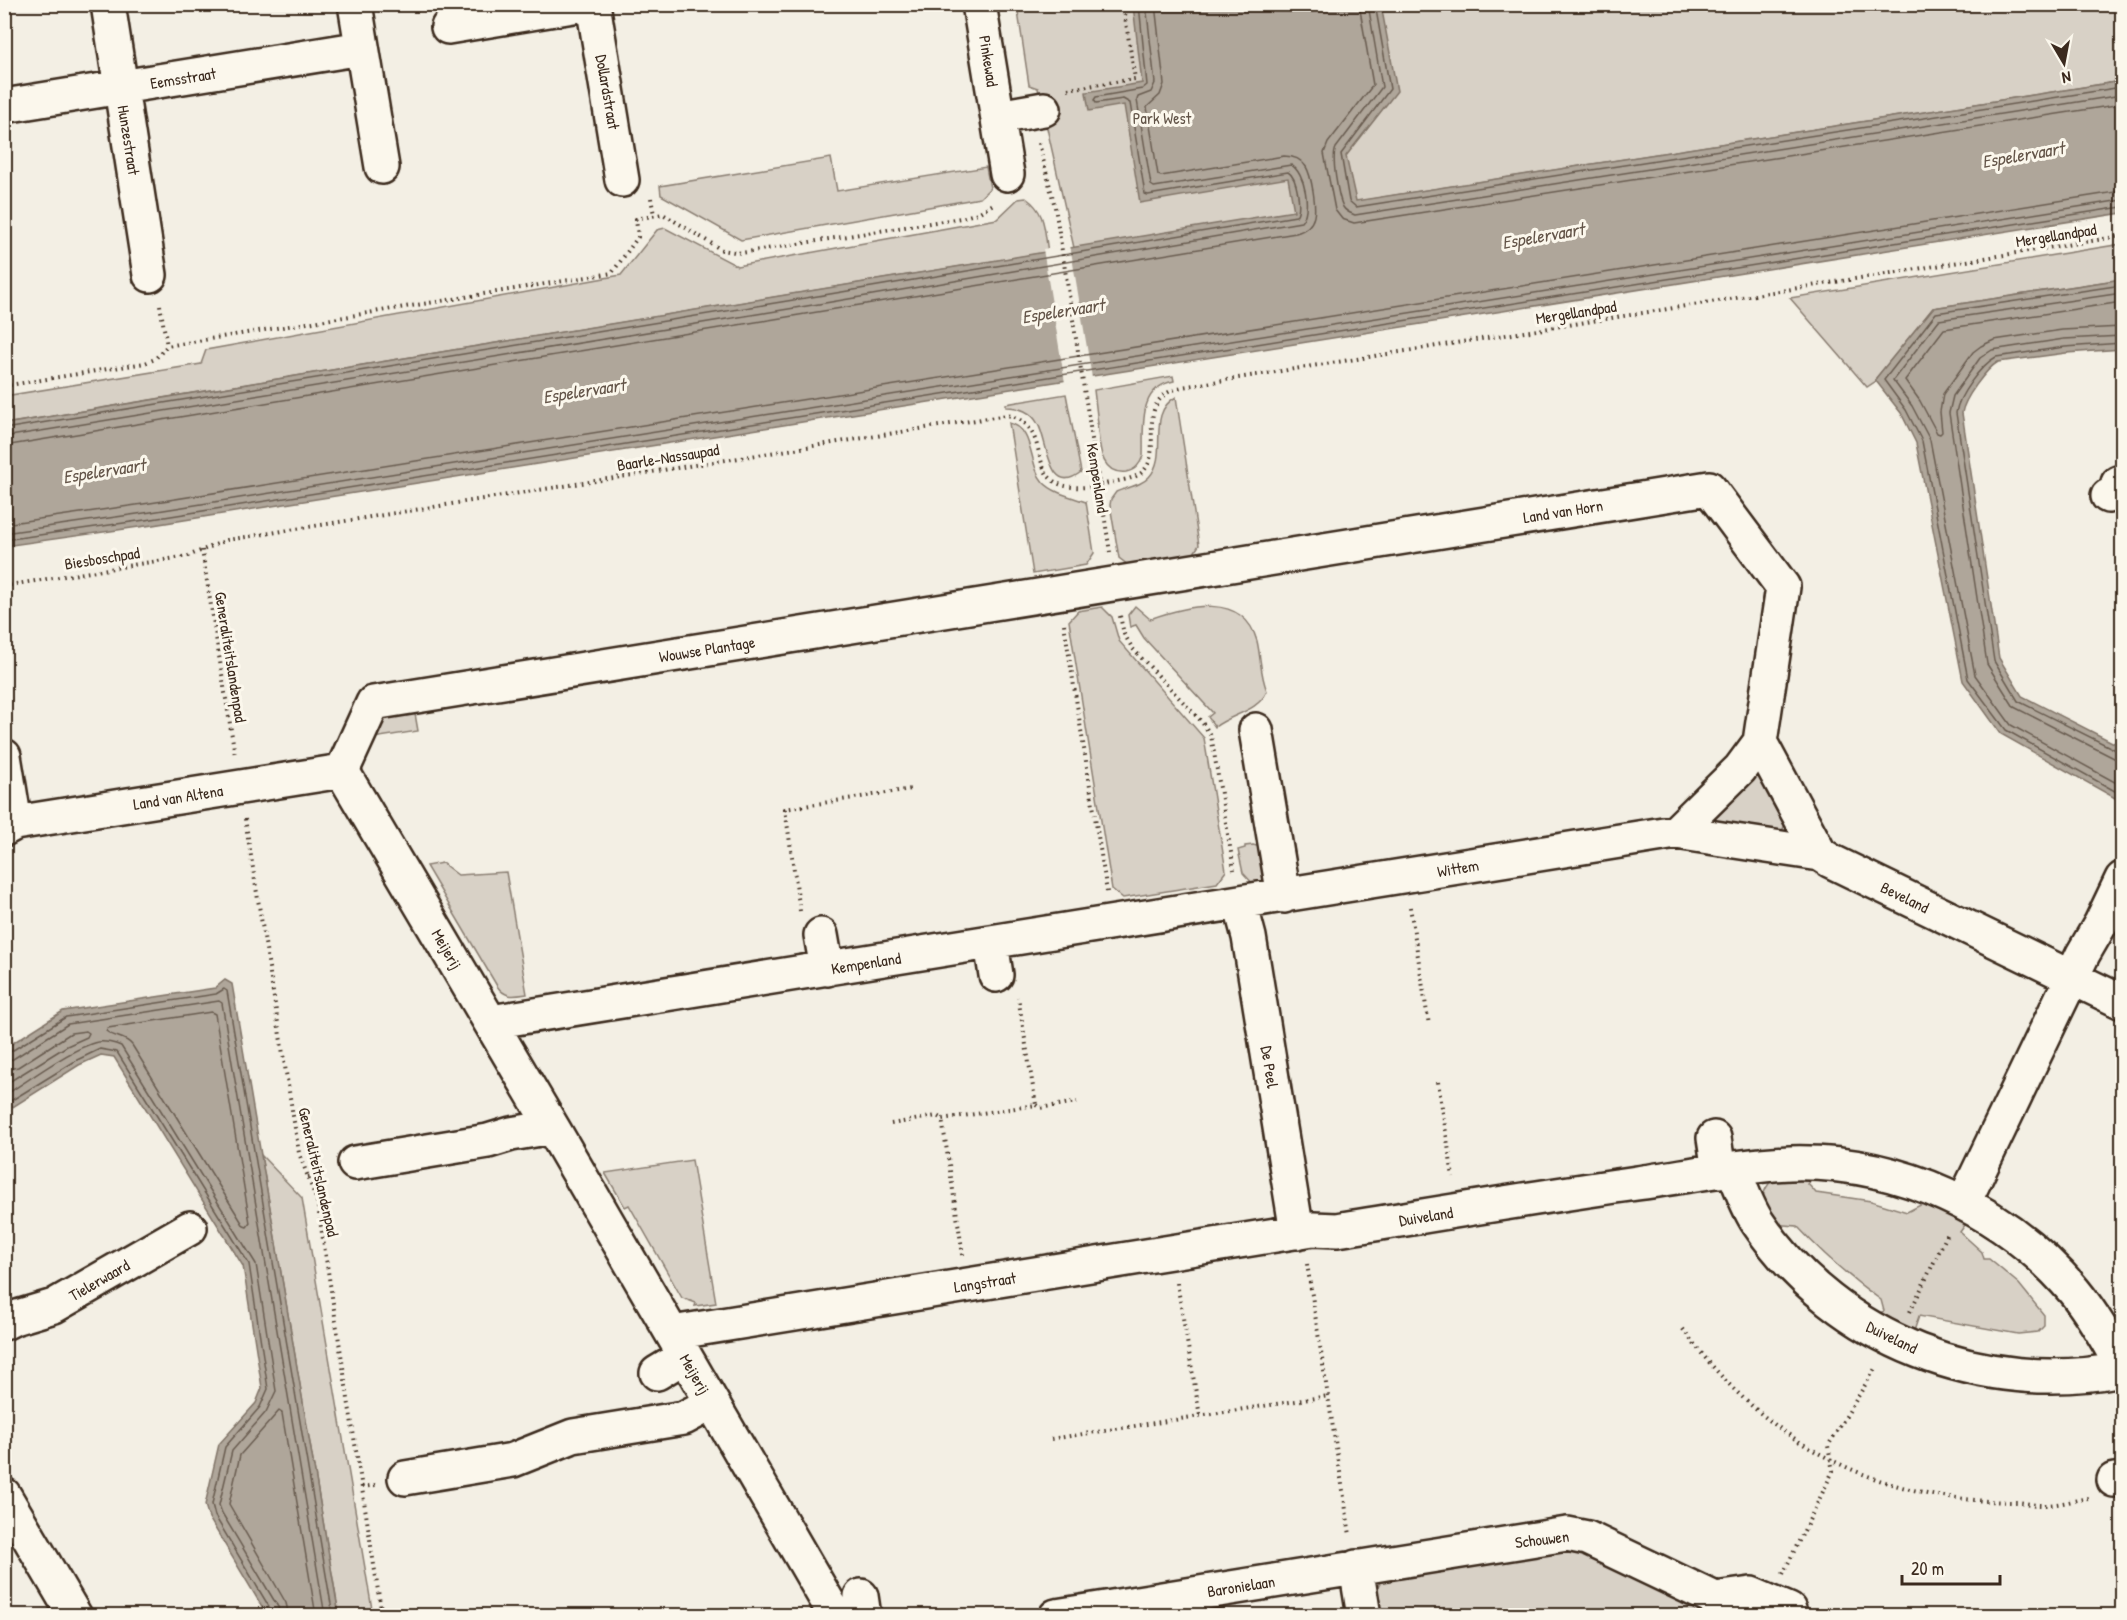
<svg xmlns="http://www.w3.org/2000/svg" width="2127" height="1620" viewBox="0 0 2127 1620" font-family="'Patrick Hand',sans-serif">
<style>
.green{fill:#d8d1c6;stroke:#8a7e72;stroke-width:1.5}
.water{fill:#afa69a;stroke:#817468;stroke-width:1.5}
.pier{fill:#f3efe4}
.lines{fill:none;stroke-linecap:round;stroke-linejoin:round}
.shore{stroke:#695c50;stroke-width:1.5}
.minor-casing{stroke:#3b2a1e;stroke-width:38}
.path{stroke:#3b2a1e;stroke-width:4;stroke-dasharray:1.5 4.5;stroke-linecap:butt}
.minor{stroke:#fbf7ec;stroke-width:33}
.labels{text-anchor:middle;stroke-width:6;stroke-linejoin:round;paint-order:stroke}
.street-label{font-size:16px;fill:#3b2a1e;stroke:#fbf7ec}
.park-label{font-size:16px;fill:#625448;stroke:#fbf7ec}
.water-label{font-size:18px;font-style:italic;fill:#645549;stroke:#fbf7ec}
</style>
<rect width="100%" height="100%" fill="#f3efe4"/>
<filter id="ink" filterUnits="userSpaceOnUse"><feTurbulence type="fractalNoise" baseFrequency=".0167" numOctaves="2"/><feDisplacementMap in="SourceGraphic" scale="12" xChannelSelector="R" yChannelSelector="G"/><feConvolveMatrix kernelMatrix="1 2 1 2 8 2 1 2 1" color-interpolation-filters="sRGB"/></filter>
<g filter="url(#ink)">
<!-- green -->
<path class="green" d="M 1017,5 L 2122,5 L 2122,81 L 1402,194 L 1074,248 L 1038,88 L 1029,85 Z
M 831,158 L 837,191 L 986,167 L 990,188 L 980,198 L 741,240 L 661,195 L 660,186 Z
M 1026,198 C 1046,212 1044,229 1048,252 L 5,424 L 5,396 L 201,364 L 206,350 L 621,275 L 657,230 L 665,228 L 737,266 L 997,219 L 1018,199 Z
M 2122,244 L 2122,279 L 1933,308 L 1876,378 L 1876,381 L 1867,387 L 1790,298 Z
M 1173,376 L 1174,381 C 1137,388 1144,427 1143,456 C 1140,464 1136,470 1126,472 C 1099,475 1100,444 1097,424 L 1098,424 L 1094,390 Z
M 1066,394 L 1081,472 C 1048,498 1048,441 1038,424 C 1032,412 1019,407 1006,407 L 1006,404 Z
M 1176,397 L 1199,545 L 1191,558 L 1132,568 L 1119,558 L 1110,505 L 1111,499 L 1116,492 C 1127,487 1141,486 1149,477 C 1170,454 1145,414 1176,397 Z
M 1009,423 C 1035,428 1028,465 1043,482 C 1053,493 1072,497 1086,502 L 1094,553 L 1086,565 L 1033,574 Z
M 1135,606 L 1150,619 C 1186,606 1243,591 1257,641 C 1261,658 1260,674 1267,691 C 1258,712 1231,714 1215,727 L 1208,717 L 1213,713 L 1144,638 L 1136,625 L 1130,627 L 1128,615 Z
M 1102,607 L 1112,617 L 1119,641 L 1204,738 L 1226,871 L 1217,883 L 1123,898 L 1112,889 L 1069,621 L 1078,611 Z
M 414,708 L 418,731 L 367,739 L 379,719 Z
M 1750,775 L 1763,776 L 1787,820 L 1782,831 L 1777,834 L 1716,822 L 1714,816 Z
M 1253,845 L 1261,847 L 1272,884 L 1255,886 L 1243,873 L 1238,850 L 1245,848 L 1245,846 Z
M 442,863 L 458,875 L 506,872 L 527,994 C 514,996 505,998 497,986 L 426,866 Z
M 261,1155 L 302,1198 L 373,1615 L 339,1615 Z
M 692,1160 L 716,1303 L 695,1306 L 696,1303 L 682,1298 L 629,1205 L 625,1207 L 605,1173 Z
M 1774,1178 L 1814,1178 L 1808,1184 L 1816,1193 L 1871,1201 L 1907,1212 L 1932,1199 L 1970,1218 L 1960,1232 L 1982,1252 L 1984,1259 L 1989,1259 L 2019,1284 L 2044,1315 L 2044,1326 L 2038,1332 L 2018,1334 L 1919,1316 L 1912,1337 L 1877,1314 L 1884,1311 L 1881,1300 C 1850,1278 1823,1254 1797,1226 L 1770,1224 C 1763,1204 1757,1195 1774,1178 Z
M 1576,1547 L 1706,1612 L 1709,1615 L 1378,1615 L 1374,1595 L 1381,1580 Z"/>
<!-- water -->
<path class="water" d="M 1133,5 L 1381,5 L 1397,91 L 1346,156 L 1356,201 L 2122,81 L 2122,213 L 153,525 L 5,546 L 5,424 L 1294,211 L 1288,178 L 1140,203 L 1124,105 L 1089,111 L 1086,92 L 1142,83 Z
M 2122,279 L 2122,349 L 2066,353 L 1998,362 C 1986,369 1964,399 1962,413 L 1999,658 L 2022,696 L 2122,747 L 2122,802 L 2001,734 L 1963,681 L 1916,443 L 1901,413 L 1876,381 L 1876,378 L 1933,308 Z
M 225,980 L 232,984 L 339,1615 L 267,1615 L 209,1518 L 205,1505 L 219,1444 L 256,1403 L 262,1388 L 243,1266 L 114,1057 L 101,1055 L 79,1065 L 5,1112 L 5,1048 L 63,1011 L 215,988 Z"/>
<!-- pier -->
<path class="pier" d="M 1070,245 L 1092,378 L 1065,383 L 1043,249 Z"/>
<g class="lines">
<!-- shore -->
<path class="shore" d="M 1359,4 L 1373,85 L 1328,143 L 1324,153 L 1335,210 L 1342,219 L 1354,223 L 2122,104
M 1368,4 L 1382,87 L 1336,148 C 1331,158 1338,196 1343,207 C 1346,212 1350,213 1355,215 L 2122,95
M 1375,4 L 1390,89 L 1341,154 L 1349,201 L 1356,207 L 2122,87
M 2122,285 L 1936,313 L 1884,380 L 1906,410 L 1922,441 L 1968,679 L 2006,730 L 2122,795
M 2122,293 L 1939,320 L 1893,380 L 1912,406 L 1930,440 L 1975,675 L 2011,725 L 2122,786
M 2122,302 L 1944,329 L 1905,380 L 1920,401 L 1937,433 L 1940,434 L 1942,432 L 1940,412 L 1943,394 L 1973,352 L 1981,346 L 1994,340 L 2062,330 L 2122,327
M 2122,336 L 2064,339 L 1992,350 L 1980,358 L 1953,396 L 1949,413 L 1987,664 L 2014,707 L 2114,758 L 2122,760
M 2122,343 L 2065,347 L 1996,357 C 1981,365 1958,396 1956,413 L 1994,661 L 2018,701 L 2118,751 L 2122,752
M 4,429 L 830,294 L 1296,216 C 1302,208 1297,177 1288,172 L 1148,195 L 1145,194 L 1130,103 L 1123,99 L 1096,103 L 1094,100 L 1096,97 L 1142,89 L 1147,85 L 1139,4
M 4,437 L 831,302 L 1301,222 C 1312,211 1305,172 1291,165 L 1154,187 L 1151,185 L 1137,100 L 1138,97 L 1151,92 L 1155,83 L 1146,4
M 4,446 L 1296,233 C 1318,227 1316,210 1313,191 C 1310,173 1307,156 1284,156 L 1161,176 L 1158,175 L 1147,107 L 1160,95 L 1164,84 L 1155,4
M 4,524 L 150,503 L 2122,191
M 4,533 L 151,512 L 2122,200
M 4,540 L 152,519 L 2122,207
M 211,1012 L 215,1014 L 250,1223 L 247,1227 L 244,1226 L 132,1045 C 125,1036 114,1038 106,1031 L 108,1028 Z
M 4,1053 L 10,1052 L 66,1017 L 216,994 L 224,989 L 227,991 L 333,1616
M 4,1061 L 13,1059 L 68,1024 L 219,1001 L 222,1003 L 325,1616
M 4,1070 L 18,1067 L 71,1033 L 86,1031 L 89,1033 L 87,1037 L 67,1046 L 4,1085
M 4,1096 C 27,1081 73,1047 98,1042 C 105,1041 115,1043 121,1046 L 256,1264 L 276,1391 L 266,1412 L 232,1451 L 219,1505 L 222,1513 L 278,1607 L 280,1616
M 4,1105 L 77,1060 L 100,1049 L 117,1052 L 249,1264 L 268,1389 L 260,1407 L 225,1447 L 212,1504 L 215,1516 L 271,1610 L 272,1616
M 289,1616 L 286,1603 L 229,1504 L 240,1455 L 279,1411 L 282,1413 L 316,1616"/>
<defs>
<path id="minor" d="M 108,4 L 150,275
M 355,4 L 382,167
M 593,4 L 622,180
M 979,4 L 1007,174
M 448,27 L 585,4
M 4,106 L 362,48
M 998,117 L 1044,109
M 2108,496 L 2119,494 L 2118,483
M 1256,730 L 1284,896
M 1760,742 L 1820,854
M 4,756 L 15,823
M 342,771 L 373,703 L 1709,488 L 1783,587 L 1760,742 L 1740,769 L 1676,832
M 342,771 L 555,1132 L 836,1616
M 4,829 L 15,823 L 342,771
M 1240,903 L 1249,937 L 1297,1232
M 821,935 L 827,969
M 991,943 L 996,975
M 491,1022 L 1676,832 L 1820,854 L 1831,861 L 2122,1002
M 1714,1138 L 1719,1171
M 355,1163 L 488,1141 L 511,1134 L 552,1127
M 1733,1169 C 1741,1187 1747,1207 1758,1223 C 1838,1341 1984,1397 2122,1369
M 1964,1202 L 2083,954 L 2101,923 L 2122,879
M 4,1323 L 14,1318 L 54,1306 L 190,1228
M 672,1333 L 1313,1229 L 1337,1230 C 1437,1214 1537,1197 1637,1183 C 1687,1176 1740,1165 1790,1163 C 1898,1160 2005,1209 2074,1291 C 2093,1314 2108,1341 2122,1367
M 657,1373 L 685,1356
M 405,1478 L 513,1460 L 573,1436 L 684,1418 L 712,1403
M 2114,1480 L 2122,1479
M 4,1495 L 75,1616
M 1356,1567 L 1364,1616
M 861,1596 L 864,1616
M 1056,1616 L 1567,1534 L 1587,1538 L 1715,1599 L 1751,1594 L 1789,1610 L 1791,1616"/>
</defs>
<!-- minor casing -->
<use href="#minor" class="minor-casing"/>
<!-- path -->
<path class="path" d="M 1068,89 L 1135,79 L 1123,4
M 1039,143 L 1055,207 L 1110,552
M 651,198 L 654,215
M 160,305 L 167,346
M 4,386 L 145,363 L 155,359 L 167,346 L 612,273 L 638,237 L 636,219 L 663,214 L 722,250 L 741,253 L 961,218 L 978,213 L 995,203
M 202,550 L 235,755
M 4,586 L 188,556 L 227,540 L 1007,415 C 1055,425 1023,484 1073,487 C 1089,489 1107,483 1123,480 C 1182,470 1121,402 1182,387 L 2122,236
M 1120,616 L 1124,634 L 1133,649 L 1201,721 L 1211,735 L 1234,870
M 1064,624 L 1107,892
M 245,819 L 299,1153 L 317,1201 L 382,1616
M 1410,907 L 1429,1025
M 800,911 L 785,809 L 911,789
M 1438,1082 L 1453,1177
M 1036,1105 L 1040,1108 L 1077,1102
M 891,1124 L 937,1116 L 942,1119
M 308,1177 L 325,1174
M 963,1255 L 942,1119 L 1036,1105 L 1018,997
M 1307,1264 L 1350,1535
M 1177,1283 L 1200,1416
M 1910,1312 L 1948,1233
M 1683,1329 C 1765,1443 1875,1501 2016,1502 C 2024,1502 2031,1505 2038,1505 C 2054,1506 2072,1501 2088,1498
M 1051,1439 L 1328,1396
M 362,1487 L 376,1485
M 1783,1574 L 1833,1471 L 1828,1446 L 1876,1367"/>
<!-- minor -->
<use href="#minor" class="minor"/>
</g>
</g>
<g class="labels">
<!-- street labels -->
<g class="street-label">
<text transform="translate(989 61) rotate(81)" y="6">Pinkewad</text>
<text transform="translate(183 78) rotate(-9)" y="6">Eemsstraat</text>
<text transform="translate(608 92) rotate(80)" y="6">Dollardstraat</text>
<text transform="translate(129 140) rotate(81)" y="6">Hunzestraat</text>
<text transform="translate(2056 235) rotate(-9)" y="6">Mergellandpad</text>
<text transform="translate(1576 312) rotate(-9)" y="6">Mergellandpad</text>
<text transform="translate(668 457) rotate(-9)" y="6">Baarle-Nassaupad</text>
<text transform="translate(1098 478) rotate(81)" y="6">Kempenland</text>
<text transform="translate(1563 511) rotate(-9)" y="6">Land van Horn</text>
<text transform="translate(102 558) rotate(-9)" y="6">Biesboschpad</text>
<text transform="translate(707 649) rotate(-9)" y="6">Wouwse Plantage</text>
<text transform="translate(231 657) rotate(81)" y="6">Generaliteitslandenpad</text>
<text transform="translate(178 797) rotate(-9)" y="6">Land van Altena</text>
<text transform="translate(1458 868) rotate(-9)" y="6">Wittem</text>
<text transform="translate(1905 897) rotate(26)" y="6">Beveland</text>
<text transform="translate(447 949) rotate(60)" y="6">Meijerij</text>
<text transform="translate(866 963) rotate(-9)" y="6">Kempenland</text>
<text transform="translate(1270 1067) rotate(81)" y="6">De Peel</text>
<text transform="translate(319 1172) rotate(77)" y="6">Generaliteitslandenpad</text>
<text transform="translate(1426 1216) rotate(-9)" y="6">Duiveland</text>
<text transform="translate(99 1280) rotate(-30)" y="6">Tielerwaard</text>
<text transform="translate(985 1282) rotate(-9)" y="6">Langstraat</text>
<text transform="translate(1892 1337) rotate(26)" y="6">Duiveland</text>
<text transform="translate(695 1374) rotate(60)" y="6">Meijerij</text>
<text transform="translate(1542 1539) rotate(-7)" y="6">Schouwen</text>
<text transform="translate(1241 1586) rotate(-9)" y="6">Baronielaan</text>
</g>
<!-- park labels -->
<g class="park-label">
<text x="1162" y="124">Park West</text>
</g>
<!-- water labels -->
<g class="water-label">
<text transform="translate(2023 155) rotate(-10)" y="6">Espelervaart</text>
<text transform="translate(1543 236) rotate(-10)" y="6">Espelervaart</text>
<text transform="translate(1063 311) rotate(-9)" y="6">Espelervaart</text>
<text transform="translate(584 391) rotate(-9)" y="6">Espelervaart</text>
<text transform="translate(104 471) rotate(-9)" y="6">Espelervaart</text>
</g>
</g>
<!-- margin -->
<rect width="2127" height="1620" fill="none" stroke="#fbf7ec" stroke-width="24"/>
<rect x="12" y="12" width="2103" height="1596" fill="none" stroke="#3b2a1e" stroke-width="2" filter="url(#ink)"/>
<!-- north arrow -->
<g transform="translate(2064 63) rotate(170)" stroke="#fbf7ec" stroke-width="4.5" paint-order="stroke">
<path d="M0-4.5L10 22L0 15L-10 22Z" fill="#3b2a1e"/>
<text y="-9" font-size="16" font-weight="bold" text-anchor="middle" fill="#3b2a1e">N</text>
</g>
<!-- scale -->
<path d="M1902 1575v9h98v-9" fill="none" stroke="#3b2a1e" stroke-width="3"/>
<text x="1911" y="1575" font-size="18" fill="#3b2a1e" stroke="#fbf7ec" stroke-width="4.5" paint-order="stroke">20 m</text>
</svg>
